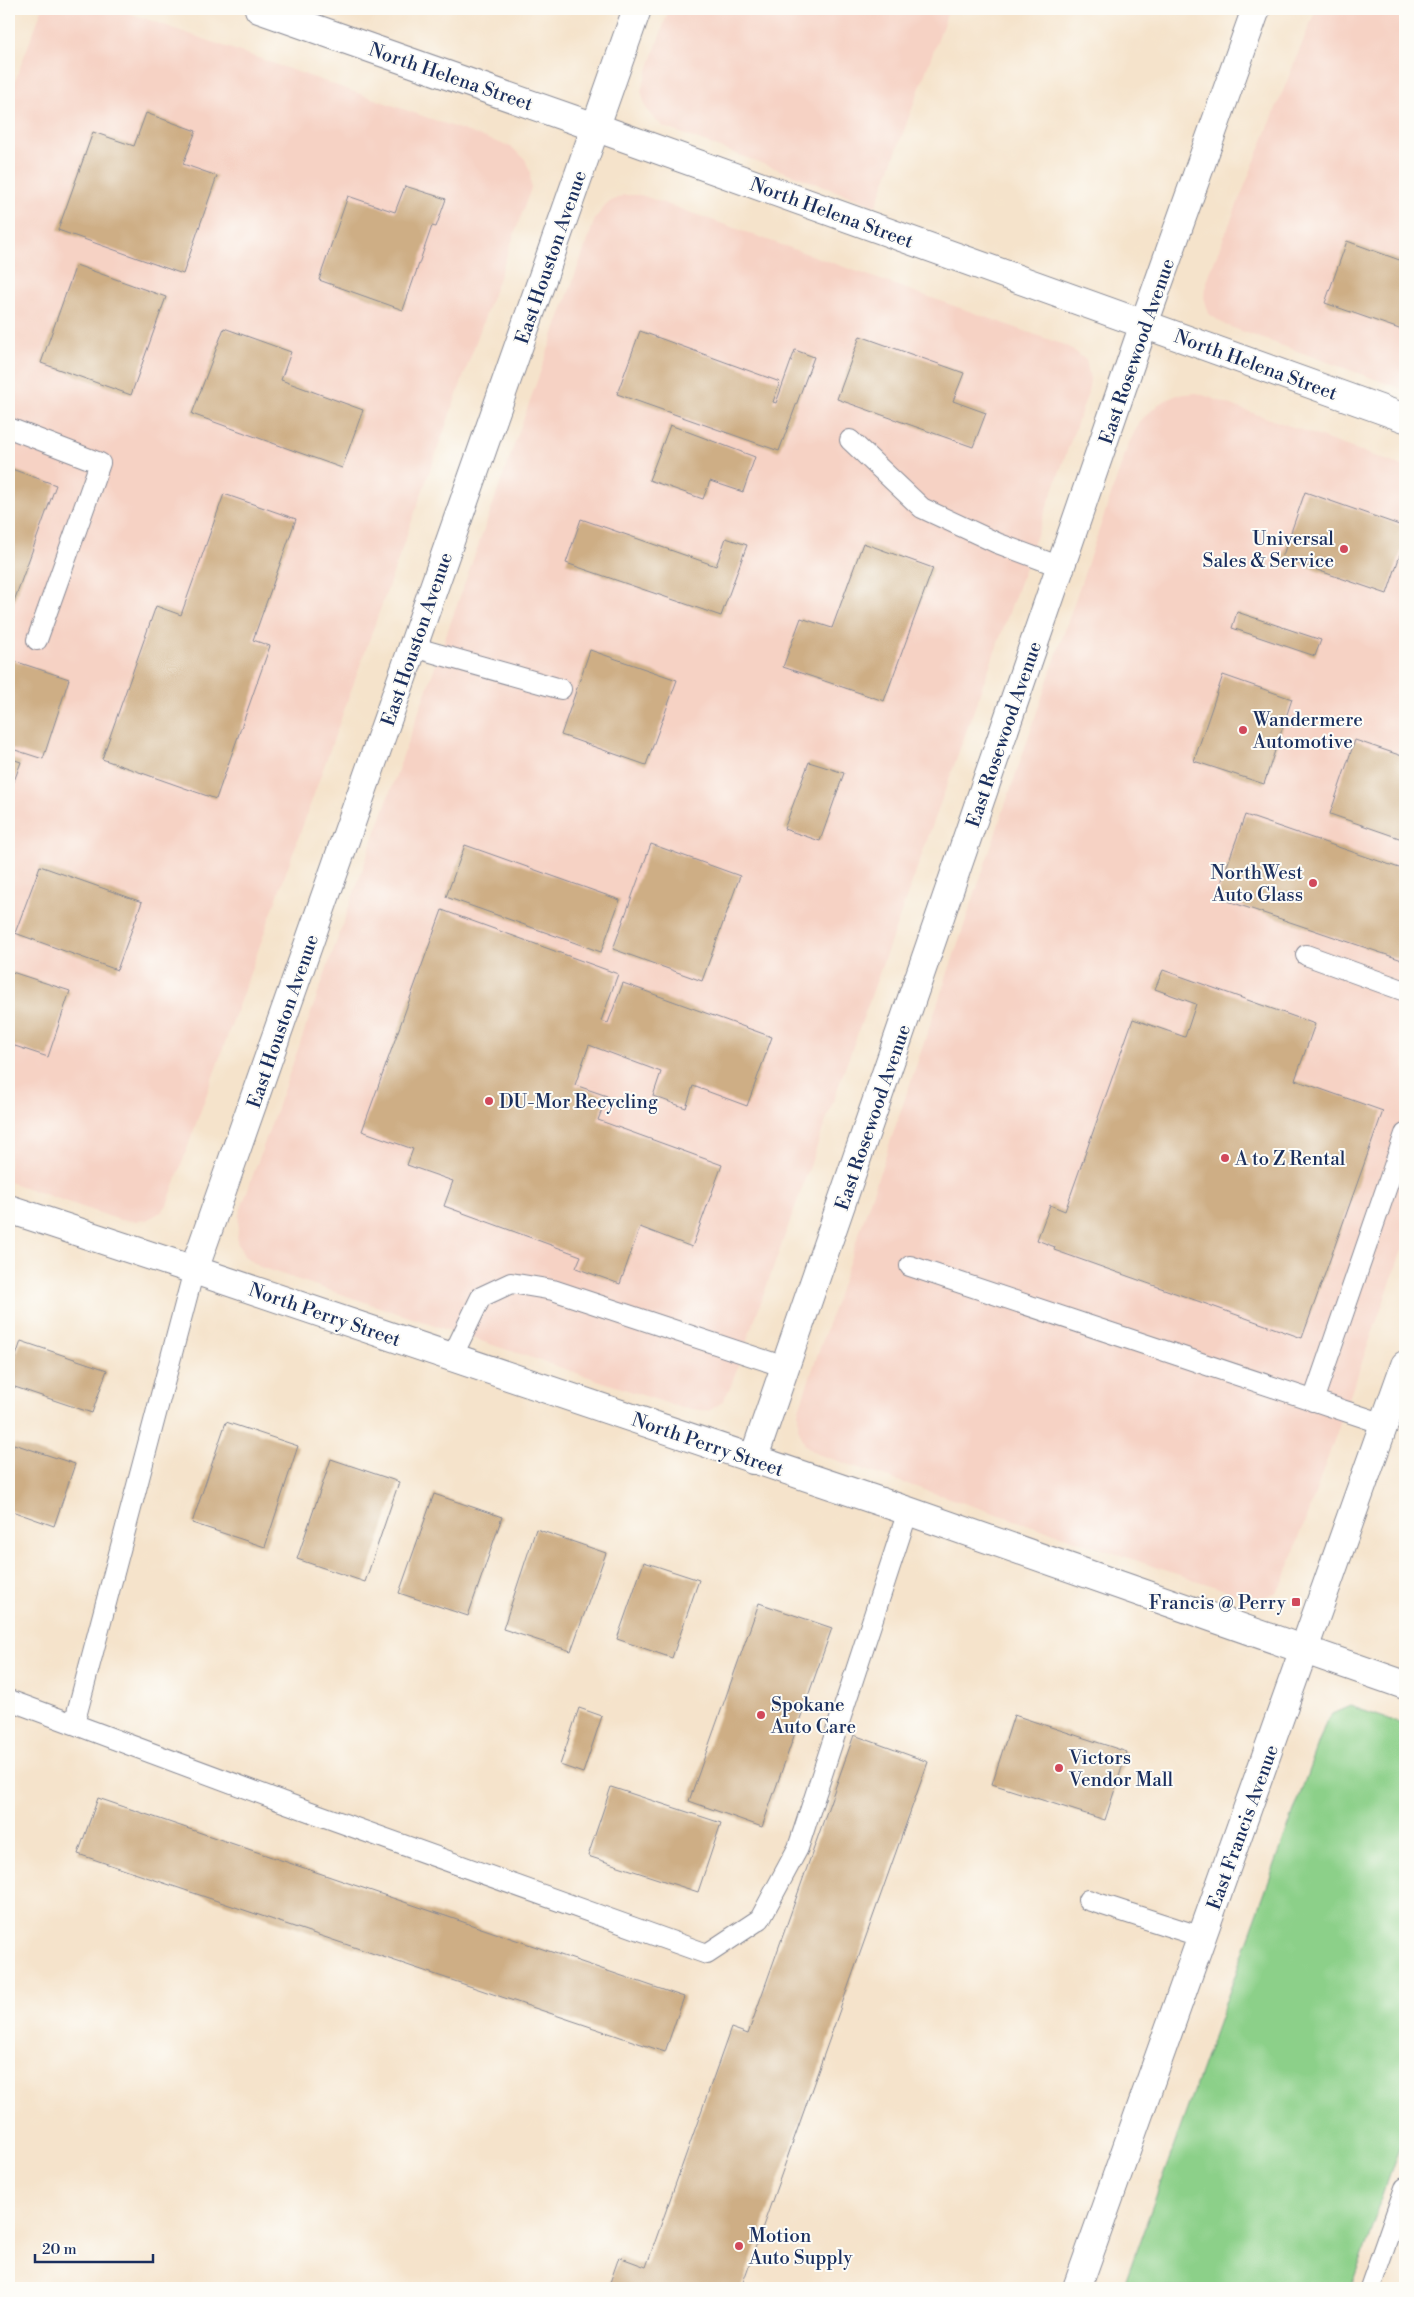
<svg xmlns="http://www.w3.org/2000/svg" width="1414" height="2297" viewBox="0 0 1414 2297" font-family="'Libre Bodoni',serif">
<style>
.built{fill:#f6d2c4}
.green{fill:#8cd089;stroke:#548074}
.building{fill:#ceae85}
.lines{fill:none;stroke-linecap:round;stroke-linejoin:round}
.service-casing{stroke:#888994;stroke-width:22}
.minor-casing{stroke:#888994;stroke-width:30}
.primary-casing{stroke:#888994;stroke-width:30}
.service{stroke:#fff;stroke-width:20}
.minor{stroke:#fff;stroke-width:28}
.primary{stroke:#fff;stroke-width:28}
.poi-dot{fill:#d1495b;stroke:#fdfcf7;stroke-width:2}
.labels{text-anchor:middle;stroke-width:4;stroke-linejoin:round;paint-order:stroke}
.street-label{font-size:19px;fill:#1b2f5e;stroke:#fdfcf7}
.poi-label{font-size:19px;fill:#1b2f5e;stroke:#fdfcf7;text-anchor:start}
</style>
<rect width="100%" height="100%" fill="#fdfcf7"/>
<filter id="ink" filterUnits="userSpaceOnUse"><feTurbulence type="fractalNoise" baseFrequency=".02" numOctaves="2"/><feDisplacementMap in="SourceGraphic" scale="10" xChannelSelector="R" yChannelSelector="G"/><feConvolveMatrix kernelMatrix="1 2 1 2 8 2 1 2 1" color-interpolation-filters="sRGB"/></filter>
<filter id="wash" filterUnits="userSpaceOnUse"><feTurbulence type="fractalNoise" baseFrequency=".0096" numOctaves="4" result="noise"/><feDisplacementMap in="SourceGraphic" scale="20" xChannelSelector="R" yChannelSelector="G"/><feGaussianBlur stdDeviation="1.12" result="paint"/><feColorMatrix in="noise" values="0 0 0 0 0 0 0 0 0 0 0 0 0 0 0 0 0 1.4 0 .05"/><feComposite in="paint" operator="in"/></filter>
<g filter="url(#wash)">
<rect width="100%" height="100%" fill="#f5e3cb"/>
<!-- built -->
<path class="built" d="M 42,9 L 118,9 L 511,147 L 525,159 L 530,172 L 531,188 L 167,1205 L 161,1212 L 147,1220 L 135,1221 L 120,1220 L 9,1182 L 9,97 Z
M 669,9 L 949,9 L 876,206 L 664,127 L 653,118 L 645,106 L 641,90 Z
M 1316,9 L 1405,9 L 1405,390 L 1225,325 L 1209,314 L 1204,297 L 1208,277 Z
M 623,195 L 641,195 L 1067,346 L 1086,360 L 1090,379 L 1088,393 L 730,1388 L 722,1402 L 709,1411 L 681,1408 L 260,1267 L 244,1256 L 237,1242 L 239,1214 L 595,219 L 606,204 Z
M 1197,393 L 1405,467 L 1405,1242 L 1283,1583 L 1275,1593 L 1261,1598 L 1243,1596 L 817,1454 L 805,1445 L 798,1428 L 798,1412 L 1128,445 L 1140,421 L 1160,403 L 1177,395 Z"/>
<!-- green -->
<path class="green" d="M 1350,1706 L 1405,1725 L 1405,2131 L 1351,2288 L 1123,2288 L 1326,1722 L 1332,1714 Z"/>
<g id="blocks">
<!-- building -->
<path class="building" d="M 146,113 L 196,131 L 183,164 L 217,176 L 183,274 L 58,230 L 93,132 L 134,146 Z
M 405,186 L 446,199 L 436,227 L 432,226 L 403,310 L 319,280 L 348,196 L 395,212 Z
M 1347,241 L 1405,262 L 1405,331 L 1325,303 Z
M 76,265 L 166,297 L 131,395 L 41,363 Z
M 224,328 L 291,352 L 281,380 L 363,410 L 342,468 L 192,414 Z
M 640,331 L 780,382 L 773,402 L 776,403 L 795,350 L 814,357 L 779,451 L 617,394 Z
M 860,336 L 964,373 L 953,401 L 986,413 L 973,447 L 837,399 Z
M 670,425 L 755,457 L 743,492 L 710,481 L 703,499 L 649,480 Z
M 9,468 L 56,485 L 9,615 Z
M 1305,492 L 1405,527 L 1405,540 L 1387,594 L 1282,558 Z
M 224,494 L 296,519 L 253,640 L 270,646 L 216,799 L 102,759 L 156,606 L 181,615 Z
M 581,519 L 716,566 L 726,538 L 747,545 L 721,616 L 566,563 Z
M 863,543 L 933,568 L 884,701 L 783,667 L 801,618 L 832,628 Z
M 1237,612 L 1321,640 L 1315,656 L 1232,628 Z
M 590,650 L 677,680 L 646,765 L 561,735 Z
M 11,660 L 69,679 L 43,759 L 9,748 L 9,668 Z
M 1223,675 L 1292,699 L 1264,784 L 1194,761 Z
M 1355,740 L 1405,757 L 1405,840 L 1330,814 Z
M 9,758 L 21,762 L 9,795 Z
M 809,762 L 844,773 L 820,841 L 784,829 Z
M 1245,815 L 1405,870 L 1405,961 L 1216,897 Z
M 651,844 L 740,876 L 702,981 L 613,949 Z
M 465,845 L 620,900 L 601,952 L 446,897 Z
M 40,866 L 142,902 L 117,970 L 15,933 Z
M 442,910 L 618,974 L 601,1021 L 608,1023 L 623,983 L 772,1037 L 747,1106 L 693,1086 L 686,1108 L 653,1096 L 661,1072 L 589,1045 L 575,1085 L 607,1096 L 598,1120 L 722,1165 L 692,1247 L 640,1227 L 620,1284 L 576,1268 L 581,1256 L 444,1206 L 453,1181 L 407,1165 L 413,1149 L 362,1131 Z
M 1163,970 L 1315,1024 L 1295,1080 L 1383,1111 L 1302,1338 L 1054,1250 L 1055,1247 L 1037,1240 L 1050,1205 L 1065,1211 L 1133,1019 L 1185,1037 L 1196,1004 L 1155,989 Z
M 9,971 L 70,991 L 48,1057 L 9,1044 Z
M 21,1341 L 107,1370 L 92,1413 L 9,1385 L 9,1377 Z
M 226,1422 L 298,1446 L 265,1547 L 192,1523 Z
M 14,1444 L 75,1464 L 54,1526 L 9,1510 L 9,1460 Z
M 331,1459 L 399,1482 L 365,1582 L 297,1559 Z
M 434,1494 L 502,1517 L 468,1616 L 399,1593 Z
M 536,1529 L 606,1553 L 571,1651 L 503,1629 Z
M 644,1562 L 699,1580 L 672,1658 L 617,1639 Z
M 759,1603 L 832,1628 L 762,1827 L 689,1801 Z
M 579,1708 L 602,1716 L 583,1773 L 560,1765 Z
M 1014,1715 L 1127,1752 L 1105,1820 L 992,1784 Z
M 854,1735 L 928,1762 L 741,2288 L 608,2288 L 619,2257 L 646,2267 L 731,2028 L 748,2034 Z
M 611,1787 L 721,1823 L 698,1892 L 588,1856 Z
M 98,1798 L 684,1997 L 665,2052 L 78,1854 Z"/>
</g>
</g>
<g filter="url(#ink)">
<use href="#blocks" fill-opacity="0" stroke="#888994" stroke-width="1"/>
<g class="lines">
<defs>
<path id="service" d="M 9,428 L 100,463 L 37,640
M 850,440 L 922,508 L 997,543 L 1061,567
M 413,647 L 561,689
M 1306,955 L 1405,991
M 910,1266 L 1384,1424
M 452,1357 L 481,1297 L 511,1283 L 553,1290 L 785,1367
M 1313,1401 L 1405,1134
M 9,1700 L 286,1803 L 707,1954 L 760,1919 L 798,1848 L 908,1511
M 74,1724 L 194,1270
M 1088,1900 L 1202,1937
M 1370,2288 L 1405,2188"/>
<path id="minor" d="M 259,9 L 595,127 L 1405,418
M 9,1209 L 194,1270 L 908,1511 L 1405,1685
M 194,1270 L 637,9
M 753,1460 L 1144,324 L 1256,9"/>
<path id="primary" d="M 1077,2288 L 1405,1365"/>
</defs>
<!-- service casing -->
<use href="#service" class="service-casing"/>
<!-- minor casing -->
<use href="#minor" class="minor-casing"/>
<!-- primary casing -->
<use href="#primary" class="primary-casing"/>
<!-- service -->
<use href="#service" class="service"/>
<!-- minor -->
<use href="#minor" class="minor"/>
<!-- primary -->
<use href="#primary" class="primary"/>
</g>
</g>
<!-- markers -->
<g class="poi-dot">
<circle cx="1344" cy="549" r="5"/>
<circle cx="1243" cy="730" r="5"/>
<circle cx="1313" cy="883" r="5"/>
<circle cx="489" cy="1101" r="5"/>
<circle cx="1225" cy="1158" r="5"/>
<rect x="1291" y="1597" width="10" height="10" rx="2.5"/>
<circle cx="761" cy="1715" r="5"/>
<circle cx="1059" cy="1768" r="5"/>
<circle cx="739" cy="2246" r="5"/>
</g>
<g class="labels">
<!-- street labels -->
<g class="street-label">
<text transform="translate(451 76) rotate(19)" y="7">North Helena Street</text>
<text transform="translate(832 212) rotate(20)" y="7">North Helena Street</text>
<text transform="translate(550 257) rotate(-71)" y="7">East Houston Avenue</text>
<text transform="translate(1136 351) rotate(-71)" y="7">East Rosewood Avenue</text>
<text transform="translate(1256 364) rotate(20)" y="7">North Helena Street</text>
<text transform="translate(416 639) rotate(-71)" y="7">East Houston Avenue</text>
<text transform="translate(1003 734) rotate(-71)" y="7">East Rosewood Avenue</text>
<text transform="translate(282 1021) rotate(-71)" y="7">East Houston Avenue</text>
<text transform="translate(872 1117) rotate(-71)" y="7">East Rosewood Avenue</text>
<text transform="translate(325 1314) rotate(19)" y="7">North Perry Street</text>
<text transform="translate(708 1444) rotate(19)" y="7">North Perry Street</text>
<text transform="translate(1242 1827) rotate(-70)" y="7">East Francis Avenue</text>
</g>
<!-- poi labels -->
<g class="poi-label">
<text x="1334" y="545" text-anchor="end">Universal<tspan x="1334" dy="22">Sales &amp; Service</tspan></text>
<text x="1253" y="726">Wandermere<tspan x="1253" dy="22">Automotive</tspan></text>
<text x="1303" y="879" text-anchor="end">NorthWest<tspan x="1303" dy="22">Auto Glass</tspan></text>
<text x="499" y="1108">DU-Mor Recycling</text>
<text x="1235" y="1165">A to Z Rental</text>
<text x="1286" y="1609" text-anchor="end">Francis @ Perry</text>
<text x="771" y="1711">Spokane<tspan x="771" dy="22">Auto Care</tspan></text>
<text x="1069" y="1764">Victors<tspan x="1069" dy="22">Vendor Mall</tspan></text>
<text x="749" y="2242">Motion<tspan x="749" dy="22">Auto Supply</tspan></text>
</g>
</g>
<!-- margin -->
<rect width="1414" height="2297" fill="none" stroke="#fdfcf7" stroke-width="30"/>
<!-- scale -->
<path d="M35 2254v8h118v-8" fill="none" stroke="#1b2f5e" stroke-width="2.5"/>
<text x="42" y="2254" font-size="15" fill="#1b2f5e" stroke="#fdfcf7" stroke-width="4" paint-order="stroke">20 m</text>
</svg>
